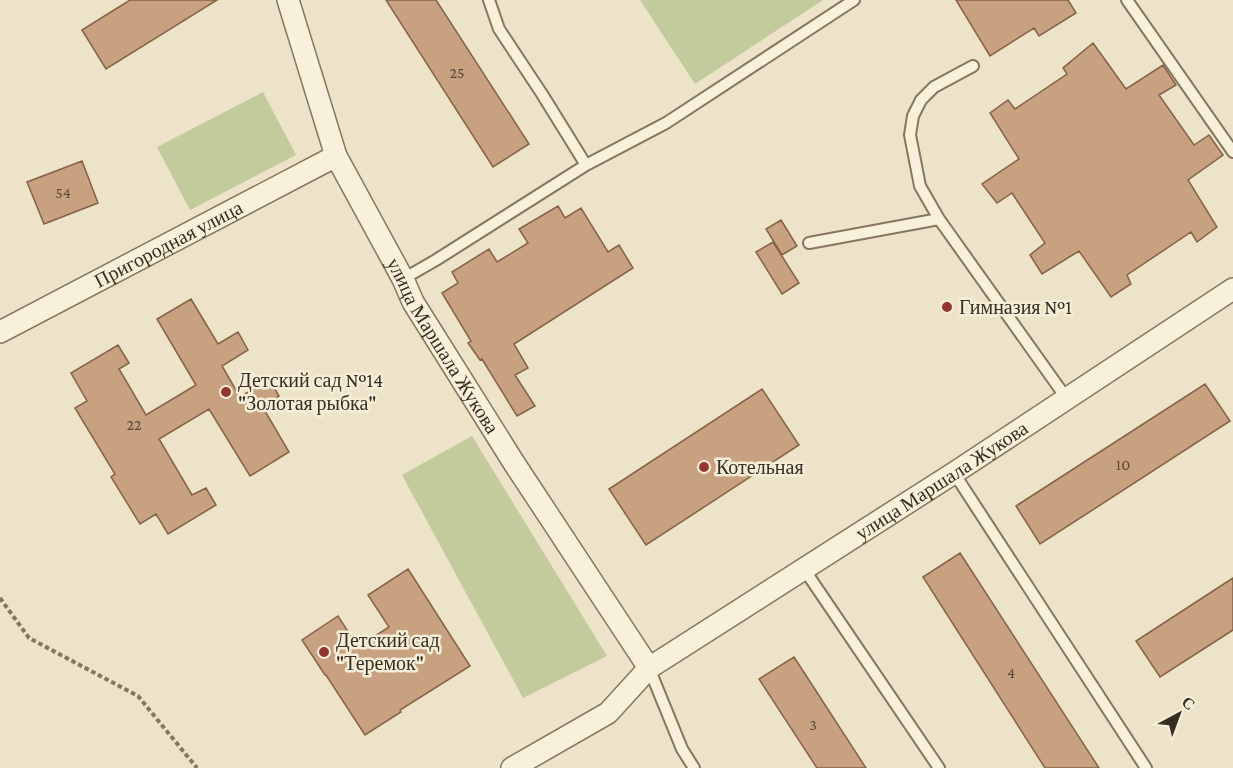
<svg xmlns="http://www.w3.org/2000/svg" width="1233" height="768" viewBox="0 0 1233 768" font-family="'Crimson Pro',serif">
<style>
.green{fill:#c3ca9c}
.building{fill:#c8a180;stroke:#856145;stroke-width:1.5}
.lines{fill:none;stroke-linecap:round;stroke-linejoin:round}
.service-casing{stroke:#87765e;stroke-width:14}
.minor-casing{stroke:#87765e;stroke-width:24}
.path{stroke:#87765e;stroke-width:4;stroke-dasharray:4.5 3;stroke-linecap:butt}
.service{stroke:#f7f0db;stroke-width:10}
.minor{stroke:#f7f0db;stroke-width:21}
.poi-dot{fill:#933531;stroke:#f4edd7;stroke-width:2}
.labels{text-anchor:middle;stroke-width:5;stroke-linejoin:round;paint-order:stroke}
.number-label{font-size:16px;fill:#5c4a39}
.street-label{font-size:20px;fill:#382d21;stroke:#f4edd7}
.poi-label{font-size:20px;fill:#382d21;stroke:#f4edd7;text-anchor:start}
</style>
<rect width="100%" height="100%" fill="#ece3c8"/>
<!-- green -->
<path class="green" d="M 640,0 L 823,0 L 695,84 Z
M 263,92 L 296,155 L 190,210 L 157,147 Z
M 472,436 L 607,656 L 523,698 L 402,475 Z"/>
<!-- building -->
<path class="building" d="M 130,0 L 217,0 L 106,69 L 82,30 Z
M 386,0 L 436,0 L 529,144 L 493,167 Z
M 956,0 L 1068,0 L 1076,13 L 1039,36 L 1034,28 L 990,56 Z
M 1093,43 L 1126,89 L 1163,65 L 1176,85 L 1159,95 L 1194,145 L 1209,135 L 1223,155 L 1188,180 L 1217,227 L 1197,242 L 1191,232 L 1127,275 L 1131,284 L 1111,297 L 1079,251 L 1042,274 L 1030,255 L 1045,243 L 1012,193 L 997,203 L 982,184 L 1019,159 L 990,113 L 1008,100 L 1015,109 L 1067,74 L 1063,68 Z
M 82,161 L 98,203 L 44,224 L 27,182 Z
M 558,206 L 565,218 L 581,208 L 608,252 L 619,245 L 633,268 L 514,344 L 528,368 L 515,375 L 535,406 L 517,416 L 482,359 L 480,360 L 468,343 L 471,341 L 442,293 L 458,283 L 452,272 L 489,249 L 497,262 L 528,243 L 519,229 Z
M 781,220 L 797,246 L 782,255 L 766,229 Z
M 773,242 L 799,283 L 782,294 L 756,252 Z
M 191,299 L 218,344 L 238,332 L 248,350 L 222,366 L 240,397 L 269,379 L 279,396 L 262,406 L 289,452 L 250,476 L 209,409 L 159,439 L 192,495 L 206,488 L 216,505 L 168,534 L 156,514 L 140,524 L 111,477 L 115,474 L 75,408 L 87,401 L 71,373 L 118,345 L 129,363 L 119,369 L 146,415 L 196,385 L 157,319 Z
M 1205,384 L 1230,421 L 1040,544 L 1016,506 Z
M 762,389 L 799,445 L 646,545 L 609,489 Z
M 960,553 L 1099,768 L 1045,768 L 923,577 Z
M 408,569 L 470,666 L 400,710 L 401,712 L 365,735 L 326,675 L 325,675 L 302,640 L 338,616 L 358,647 L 389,627 L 368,595 Z
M 1233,578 L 1233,630 L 1160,677 L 1136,641 Z
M 794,657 L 866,768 L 817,768 L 759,679 Z"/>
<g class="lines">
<defs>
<path id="service" d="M 1127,0 L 1233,152
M 973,66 L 934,87 L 921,100 L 913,116 L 910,135 L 920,186 L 939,219 L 1067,399
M 586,165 L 666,123 L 854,0
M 809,243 L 939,219
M 403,279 L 436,260 L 586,165 L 542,94 L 499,29 L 489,0
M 954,473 L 1146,768
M 804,569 L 939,768
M 649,668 L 682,749 L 694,768"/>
<g id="minor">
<path id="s1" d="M 288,0 L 336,156 L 403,279 L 413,302 L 514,463 L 649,668"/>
<path id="s2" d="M 0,332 L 336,156"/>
<path id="s3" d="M 512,768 L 608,713 L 649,668 L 954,473 L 1233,289"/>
</g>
</defs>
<!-- service casing -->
<use href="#service" class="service-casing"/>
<!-- minor casing -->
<use href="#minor" class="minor-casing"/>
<!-- path -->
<path class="path" d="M 0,598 L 29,638 L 138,696 L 197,768"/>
<!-- service -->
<use href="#service" class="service"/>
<!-- minor -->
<use href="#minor" class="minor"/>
</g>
<!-- markers -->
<g class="poi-dot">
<circle cx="947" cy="307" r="6"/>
<circle cx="226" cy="392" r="6"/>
<circle cx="704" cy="467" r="6"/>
<circle cx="324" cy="652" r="6"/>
</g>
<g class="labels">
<!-- number labels -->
<g class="number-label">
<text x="457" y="78">25</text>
<text x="63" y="198">54</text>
<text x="134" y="430">22</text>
<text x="1123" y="470">10</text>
<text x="1011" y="678">4</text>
<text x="813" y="730">3</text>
</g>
<!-- street labels -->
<g class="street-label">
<text dy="7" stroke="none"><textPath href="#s2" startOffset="190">Пригородная улица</textPath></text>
<text dy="7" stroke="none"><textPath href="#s1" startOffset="381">улица Маршала Жукова</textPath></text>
<text dy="7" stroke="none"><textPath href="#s3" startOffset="519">улица Маршала Жукова</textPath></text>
</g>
<!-- poi labels -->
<g class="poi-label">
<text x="959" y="314">Гимназия №1</text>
<text x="238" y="387">Детский сад №14<tspan x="238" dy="23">"Золотая рыбка"</tspan></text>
<text x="716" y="474">Котельная</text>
<text x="336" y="647">Детский сад<tspan x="336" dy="23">"Теремок"</tspan></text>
</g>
</g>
<!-- north arrow -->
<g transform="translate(1179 714) rotate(41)" stroke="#f4edd7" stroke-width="4.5" paint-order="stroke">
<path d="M0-4.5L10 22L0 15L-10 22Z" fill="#382d21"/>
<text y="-9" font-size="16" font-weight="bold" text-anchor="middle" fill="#382d21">С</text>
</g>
</svg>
